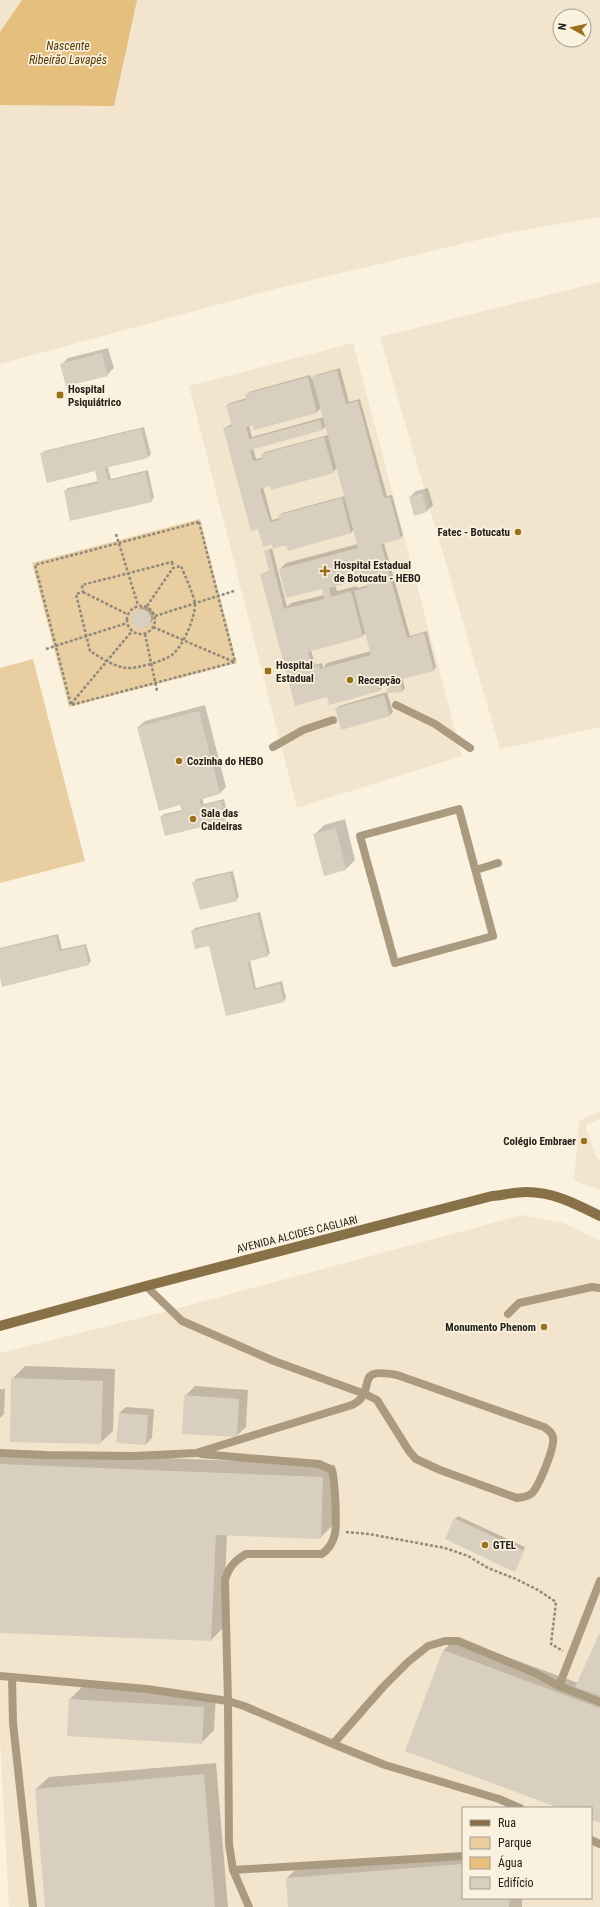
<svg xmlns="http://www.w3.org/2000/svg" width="600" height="1907" viewBox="0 0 600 1907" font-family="'Roboto Condensed',sans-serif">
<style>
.built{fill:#f3e5cd;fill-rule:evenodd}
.green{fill:#e8cea0}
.water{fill:#e4bf7e}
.shadow{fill:#0003;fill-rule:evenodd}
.building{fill:#d9cfbe;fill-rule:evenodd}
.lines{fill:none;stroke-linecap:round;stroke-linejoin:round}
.path{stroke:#8f897c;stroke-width:2.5;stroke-dasharray:3 2;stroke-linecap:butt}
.service{stroke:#aa9b80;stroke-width:8}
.secondary{stroke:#887149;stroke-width:10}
.poi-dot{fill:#98711c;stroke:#fbf1df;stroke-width:1.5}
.labels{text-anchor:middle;stroke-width:3.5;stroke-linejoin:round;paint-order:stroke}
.poi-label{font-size:11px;font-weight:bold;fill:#24211a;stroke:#fbf1df;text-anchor:start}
.street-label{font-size:11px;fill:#24211a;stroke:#fbf1df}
.water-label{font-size:12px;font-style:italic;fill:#513902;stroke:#fbf1df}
</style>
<rect width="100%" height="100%" fill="#fbf1df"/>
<!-- built -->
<path class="built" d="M 0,0 L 600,0 L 600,217 L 507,233 L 279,288 L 0,364 ZM 560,16 L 584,16 L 584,40 L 560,40 Z
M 600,282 L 600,727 L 500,749 L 380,337 Z
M 353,343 L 462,756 L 297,808 L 189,386 Z
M 600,1111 L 600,1119 L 585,1125 L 597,1159 L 600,1159 L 600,1190 L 574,1181 L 579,1121 Z
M 522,1215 L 564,1223 L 600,1241 L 600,1907 L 9,1907 L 0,1741 L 0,1353 L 175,1309 ZM 463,1808 L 591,1808 L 591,1898 L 463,1898 Z"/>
<!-- green -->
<path class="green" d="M 200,519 L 237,663 L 69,707 L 32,563 Z
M 33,659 L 85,861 L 0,883 L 0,668 Z"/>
<!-- water -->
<path class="water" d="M 22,0 L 137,0 L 114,106 L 0,105 L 0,32 Z"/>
<!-- shadow -->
<path class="shadow" d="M 108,348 L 114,368 L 107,375 L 61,365 L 68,358 Z
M 340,368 L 349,402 L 360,399 L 387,496 L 392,495 L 403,535 L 400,538 L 384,543 L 410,636 L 427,631 L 436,667 L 434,670 L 402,678 L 405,688 L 402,691 L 386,683 L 380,690 L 328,695 L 296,705 L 261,574 L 270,570 L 265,552 L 274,547 L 224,428 L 232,424 L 227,405 L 230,403 L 247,398 L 246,395 L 249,392 L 310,375 L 312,379 L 316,375 ZM 321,408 L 324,417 L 252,437 L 249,425 L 254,424 L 255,429 L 317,412 ZM 326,426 L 328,435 L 265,452 L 262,455 L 263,457 L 256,459 L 253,448 L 322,430 ZM 337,468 L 345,496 L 282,513 L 279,516 L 280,518 L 272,520 L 263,487 L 333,472 ZM 354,529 L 358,544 L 286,563 L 280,569 L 322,588 L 324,595 L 291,603 L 287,607 L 272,548 L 351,533 ZM 367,577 L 369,585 L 357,588 L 357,586 L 337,591 L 335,585 ZM 366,633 L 371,651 L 327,663 L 323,668 L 322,663 L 315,665 L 311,650 L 362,636 Z
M 144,427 L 151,454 L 148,457 L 108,467 L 111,479 L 148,470 L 154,498 L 151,501 L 65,491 L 68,488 L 98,481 L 96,470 L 41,454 L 44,451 Z
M 428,488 L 433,505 L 427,511 L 410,497 L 416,491 Z
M 141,607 L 148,607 L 153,612 L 154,619 L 146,628 L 138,628 L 133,623 L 132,616 Z
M 387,692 L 393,712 L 390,715 L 336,709 L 339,706 Z
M 205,705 L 226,787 L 220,793 L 202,798 L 204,804 L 224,799 L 228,817 L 225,820 L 161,817 L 164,814 L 182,810 L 181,804 L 138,727 L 145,721 Z
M 345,819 L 355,860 L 346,869 L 315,834 L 324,825 Z
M 233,871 L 239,897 L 236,900 L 194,882 L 196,879 Z
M 260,912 L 270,953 L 267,956 L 250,960 L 256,988 L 282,981 L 286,998 L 284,1001 L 227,1015 L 210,945 L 192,931 L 195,928 Z
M 58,934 L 62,949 L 86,944 L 91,961 L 88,964 L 0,974 L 0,948 Z
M 25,1366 L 115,1369 L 113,1431 L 100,1443 L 12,1379 Z
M 195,1386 L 248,1390 L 246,1427 L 236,1436 L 185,1396 Z
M 0,1389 L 5,1389 L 4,1414 L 0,1418 Z
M 126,1407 L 154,1409 L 152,1438 L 146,1444 L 119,1413 Z
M 0,1451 L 335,1465 L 333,1525 L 320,1538 L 227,1534 L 223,1628 L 211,1640 L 0,1632 Z
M 458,1516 L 525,1547 L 515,1569 L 455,1519 Z
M 600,1635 L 600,1822 L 591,1819 L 591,1808 L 561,1808 L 407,1750 L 444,1650 L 456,1638 L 578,1683 Z
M 82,1687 L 216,1695 L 214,1730 L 201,1743 L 70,1699 Z
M 216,1763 L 228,1907 L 46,1907 L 36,1789 L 49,1777 Z
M 463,1853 L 463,1898 L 522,1898 L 522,1907 L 289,1907 L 287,1878 L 299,1866 Z"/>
<!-- building -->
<path class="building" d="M 102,353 L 108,376 L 66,386 L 60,364 Z
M 337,370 L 346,404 L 358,401 L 384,498 L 390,497 L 401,539 L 381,544 L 407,638 L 424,633 L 434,671 L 399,680 L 403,692 L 388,693 L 385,684 L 379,686 L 380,691 L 329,705 L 327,697 L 295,706 L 260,574 L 269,571 L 264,551 L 269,549 L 284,609 L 324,599 L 322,589 L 286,598 L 279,569 L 358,548 L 312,377 ZM 366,578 L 368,587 L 354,591 L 371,655 L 320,669 L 319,665 L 312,667 L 308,652 L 363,637 L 351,591 L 331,597 L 329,588 Z
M 308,377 L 317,413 L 254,430 L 253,425 L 246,427 L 249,439 L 320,420 L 323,430 L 250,450 L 253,461 L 263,459 L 261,454 L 324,437 L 334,473 L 271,490 L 270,486 L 260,489 L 270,522 L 279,520 L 278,515 L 342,498 L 351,533 L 288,551 L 286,545 L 273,549 L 272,544 L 263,547 L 258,529 L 251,531 L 223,428 L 232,426 L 226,405 L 246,400 L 245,394 Z
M 141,429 L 148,458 L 105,468 L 108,481 L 145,472 L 152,502 L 70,521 L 64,491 L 98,483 L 95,471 L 47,483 L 40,453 Z
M 422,493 L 427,512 L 414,516 L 409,497 Z
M131 619a10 10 0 1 1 20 0a10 10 0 1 1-20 0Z
M 384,695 L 390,716 L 341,730 L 335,708 Z
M 199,711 L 220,794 L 199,800 L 201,806 L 221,801 L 226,821 L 165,836 L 160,817 L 182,811 L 180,805 L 159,811 L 137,727 Z
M 336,828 L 346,870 L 324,876 L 313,834 Z
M 230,873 L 237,901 L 200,910 L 192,882 Z
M 257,914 L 268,956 L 247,962 L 254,990 L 280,984 L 284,1002 L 226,1016 L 209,946 L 195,949 L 191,931 Z
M 56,936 L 59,951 L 84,946 L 89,965 L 2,987 L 0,978 L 0,949 Z
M 11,1378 L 103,1381 L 101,1444 L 10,1442 Z
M 184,1395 L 239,1399 L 237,1437 L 182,1434 Z
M 119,1413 L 148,1415 L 146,1445 L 116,1443 Z
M 0,1464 L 323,1477 L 321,1539 L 216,1535 L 211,1641 L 0,1633 Z
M 454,1518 L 524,1551 L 515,1572 L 445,1539 Z
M 600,1632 L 600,1696 L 575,1687 Z
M 443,1650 L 600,1708 L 600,1823 L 591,1820 L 591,1808 L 559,1808 L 405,1751 Z
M 69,1699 L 204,1707 L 202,1744 L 67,1736 Z
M 204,1774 L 215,1907 L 45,1907 L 35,1789 Z
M 463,1864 L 463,1898 L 509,1898 L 509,1907 L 288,1907 L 286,1878 Z"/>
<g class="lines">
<!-- path -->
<path class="path" d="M 199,522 L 235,662 L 71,705 L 35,565 Z
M 116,534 L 138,605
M 172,562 L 173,568 L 181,566 C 185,576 193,593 195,603 C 196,616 183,646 173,654 C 165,661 137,669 126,668 C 113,666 101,658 90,651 L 76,594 L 83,592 L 82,585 Z
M 83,592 L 127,614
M127 620a14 14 0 1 1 28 0a14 14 0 1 1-28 0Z
M 147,606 L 173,568
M 155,616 L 234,591
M 153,627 L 234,662
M 145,634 L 157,691
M 46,649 L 127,623
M 71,704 L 132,631
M 346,1532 L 369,1534 L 445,1548 L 468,1556 L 488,1568 L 516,1579 L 538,1590 L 556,1602 L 551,1644 L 563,1651"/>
<!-- service -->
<path class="service" d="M 396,705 L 435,724 L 470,748
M 273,747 L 303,730 L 333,720
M 459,809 L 493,936 L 395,963 L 360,836 Z
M 476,870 L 498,863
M 508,1314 L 519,1303 L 592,1287 L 600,1288
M 0,1453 L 46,1455 L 134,1456 L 196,1453 L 352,1405 C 380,1391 350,1366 397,1375 L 544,1427 C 548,1430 553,1433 553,1438 C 555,1447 539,1486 532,1493 C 528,1497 522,1497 517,1498 L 440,1470 L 416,1459 L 409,1451 L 377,1400 L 365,1394 L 274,1361 L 182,1321 L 146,1286
M 201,1454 L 319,1464 L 332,1470 C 335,1481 337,1523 335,1534 C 333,1542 329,1549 322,1554 L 246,1554 C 234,1561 229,1567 225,1580 L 228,1701 L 229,1844 L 233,1870 L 249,1907
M 0,1676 L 147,1689 L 228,1701 L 244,1706 L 333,1744 L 385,1765 L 499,1799 L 520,1808
M 12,1677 L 13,1723 L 33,1907
M 559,1686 L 600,1581
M 333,1744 L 383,1687 L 408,1662 L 428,1646 L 445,1641 L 458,1641 L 535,1673 L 559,1686 L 600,1702
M 591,1840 L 600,1844
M 233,1870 L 463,1856"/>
<!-- secondary -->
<path class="secondary" d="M 0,1326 L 146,1286 L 492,1196 C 503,1195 515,1192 526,1192 C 554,1192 576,1204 600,1216"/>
</g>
<!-- markers -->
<g class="poi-dot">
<rect x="56" y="391" width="8" height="8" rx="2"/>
<circle cx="518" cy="532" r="4"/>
<path d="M323 565h4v4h4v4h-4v4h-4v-4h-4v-4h4z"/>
<rect x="264" y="667" width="8" height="8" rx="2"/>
<circle cx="350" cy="680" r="4"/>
<circle cx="179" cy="761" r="4"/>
<circle cx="193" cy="819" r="4"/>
<circle cx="584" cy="1141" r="4"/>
<circle cx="544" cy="1327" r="4"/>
<circle cx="485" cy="1545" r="4"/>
</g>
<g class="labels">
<!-- poi labels -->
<g class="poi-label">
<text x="68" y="393">Hospital<tspan x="68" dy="13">Psiquiátrico</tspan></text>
<text x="510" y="536" text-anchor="end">Fatec - Botucatu</text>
<text x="334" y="569">Hospital Estadual<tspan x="334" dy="13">de Botucatu - HEBO</tspan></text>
<text x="276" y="669">Hospital<tspan x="276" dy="13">Estadual</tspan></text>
<text x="358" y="684">Recepção</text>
<text x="187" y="765">Cozinha do HEBO</text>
<text x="201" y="817">Sala das<tspan x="201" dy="13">Caldeiras</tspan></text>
<text x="576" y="1145" text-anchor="end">Colégio Embraer</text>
<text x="536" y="1331" text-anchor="end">Monumento Phenom</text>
<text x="493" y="1549">GTEL</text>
</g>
<!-- street labels -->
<g class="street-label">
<text transform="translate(297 1234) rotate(-14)" y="4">AVENIDA ALCIDES CAGLIARI</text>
</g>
<!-- water labels -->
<g class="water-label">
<text x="68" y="50">Nascente<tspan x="68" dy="14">Ribeirão Lavapés</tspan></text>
</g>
</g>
<!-- legend -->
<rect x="462" y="1807" width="130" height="92" fill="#fbf1df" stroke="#a59e90"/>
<rect x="470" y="1820" width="20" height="6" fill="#887149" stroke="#a59e90"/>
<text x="498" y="1827" font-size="12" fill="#24211a">Rua</text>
<rect x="470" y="1837" width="20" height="12" fill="#e8cea0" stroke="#a59e90"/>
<text x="498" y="1847" font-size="12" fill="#24211a">Parque</text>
<rect x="470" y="1857" width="20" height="12" fill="#e4bf7e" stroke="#a59e90"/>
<text x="498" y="1867" font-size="12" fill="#24211a">Água</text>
<rect x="470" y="1877" width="20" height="12" fill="#d9cfbe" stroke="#a59e90"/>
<text x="498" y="1887" font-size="12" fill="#24211a">Edifício</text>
<!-- north arrow -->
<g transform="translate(572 28) rotate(278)"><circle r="19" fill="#fbf1df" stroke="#a59e90"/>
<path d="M0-3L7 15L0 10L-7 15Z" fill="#98711c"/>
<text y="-6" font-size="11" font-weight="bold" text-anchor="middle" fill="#24211a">N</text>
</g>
</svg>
